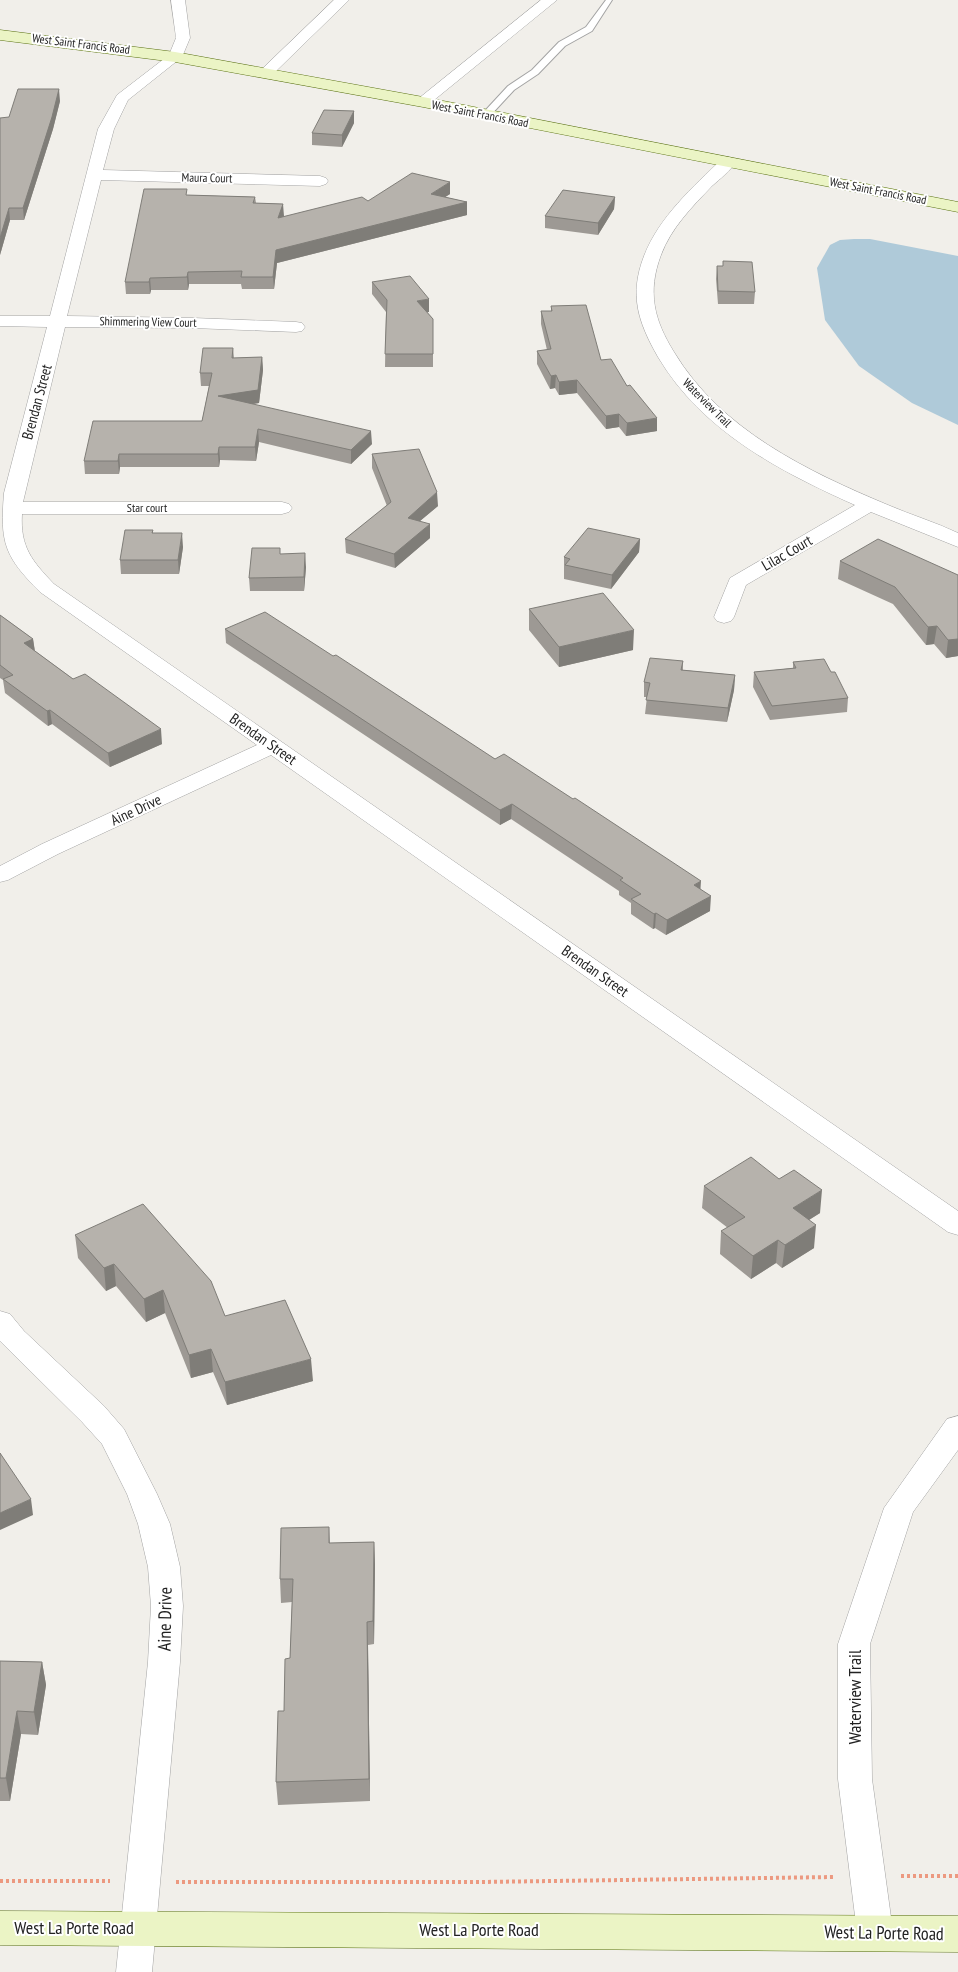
<svg xmlns="http://www.w3.org/2000/svg" width="958" height="1972" viewBox="0 0 958 1972" font-family="'PT Sans Narrow',sans-serif">
<style>
.water{fill:#afcad9}
.lines{fill:none;stroke-linecap:round;stroke-linejoin:round}
.lane-casing{stroke:#a3a3a3;stroke-width:2}
.street-casing{stroke:#a3a3a3;stroke-width:1}
.secondary-casing{stroke:#597012;stroke-width:1}
.path{stroke:#ec9980;stroke-width:4;stroke-dasharray:3 3;stroke-linecap:butt}
.lane{fill:#fff;fill-rule:evenodd}
.street{fill:#fff;fill-rule:evenodd}
.secondary{fill:#ebf4c5;fill-rule:evenodd}
.wall{fill:#9d9994}
.shaded-wall{fill:#7f7d78}
.building{fill:#b6b2ac;stroke:#7f7d78}
.labels{text-anchor:middle;stroke-width:4;stroke-linejoin:round;paint-order:stroke}
.far-street-label{font-size:12px;fill:#222;stroke:#fff}
.street-label{font-size:15px;fill:#222;stroke:#fff}
.near-street-label{font-size:18px;fill:#222;stroke:#fff}
</style>
<rect width="100%" height="100%" fill="#f1efea"/>
<!-- water -->
<path class="water" d="M 854,239 L 870,239 L 958,256 L 958,425 L 912,403 L 859,366 L 825,320 L 817,268 L 830,245 L 840,240 Z"/>
<g class="lines">
<defs>
<path id="lane" d="M 606,0 L 612,0 L 592,31 L 565,46 L 538,74 L 514,90 L 489,117 L 483,117 L 483,113 L 508,86 L 532,70 L 559,42 L 586,27 Z"/>
<path id="street" d="M 171,0 L 185,0 L 190,38 L 182,57 L 128,100 L 114,129 L 103,170 L 320,176 L 326,178 L 328,181 L 326,184 L 320,186 L 101,180 L 67,316 L 193,318 L 296,322 L 302,323 L 305,327 L 302,331 L 296,332 L 193,328 L 65,327 L 23,502 L 282,502 L 289,504 L 292,508 L 289,512 L 282,514 L 22,514 C 20,547 32,561 54,584 L 958,1211 L 958,1235 L 948,1232 L 271,755 L 58,854 L 8,880 L 0,882 L 0,866 L 42,844 L 257,745 L 40,592 C 4,556 0,543 4,493 L 47,327 L 0,326 L 0,316 L 50,316 L 98,129 L 117,95 L 169,55 L 176,38 Z
M 334,0 L 349,0 L 271,76 L 261,76 L 259,73 L 261,70 Z
M 541,0 L 557,0 L 428,105 L 418,105 L 415,102 L 418,99 Z
M 728,157 L 734,159 L 736,162 C 730,171 720,179 712,186 C 692,207 671,228 661,255 C 647,292 654,320 674,352 C 721,430 807,471 888,505 C 911,515 935,522 958,533 L 958,547 L 871,512 L 746,585 L 734,617 L 731,621 L 724,623 L 717,621 L 714,617 L 730,578 L 855,505 C 779,471 702,431 658,357 C 638,322 629,295 644,256 C 659,217 693,187 722,159 Z
M 0,1311 L 10,1314 L 24,1331 L 104,1406 L 124,1429 L 157,1494 L 170,1524 L 180,1567 L 183,1606 L 180,1662 L 152,1972 L 116,1972 L 148,1662 L 151,1606 L 148,1567 L 138,1524 L 127,1494 L 102,1444 L 82,1422 L 0,1341 Z
M 958,1416 L 958,1450 L 913,1512 L 870,1644 L 872,1779 L 893,1932 L 888,1943 L 875,1948 L 862,1943 L 857,1932 L 838,1779 L 838,1644 L 884,1508 L 947,1419 Z"/>
<path id="secondary" d="M 0,30 L 175,52 L 423,97 L 958,202 L 958,212 L 423,107 L 175,62 L 0,40 Z
M 0,1911 L 958,1916 L 958,1952 L 0,1945 Z"/>
</defs>
<!-- lane casing -->
<use href="#lane" class="lane-casing"/>
<!-- street casing -->
<use href="#street" class="street-casing"/>
<!-- secondary casing -->
<use href="#secondary" class="secondary-casing"/>
<!-- path -->
<path class="path" d="M 901,1876 L 958,1876
M 0,1881 L 110,1881
M 176,1882 L 482,1882 L 835,1877"/>
<!-- lane -->
<use href="#lane" class="lane"/>
<!-- street -->
<use href="#street" class="street"/>
<!-- secondary -->
<use href="#secondary" class="secondary"/>
</g>
<!-- wall -->
<path class="wall" d="M 60,101 L 53,129 L 24,220 L 10,220 L 0,255 L 9,117 Z
M 354,111 L 354,123 L 342,147 L 312,145 L 312,133 Z
M 450,194 L 445,197 L 467,202 L 467,215 L 277,263 L 274,289 L 242,289 L 241,284 L 189,284 L 188,290 L 151,290 L 150,294 L 126,294 L 125,282 L 188,195 L 255,197 L 256,203 L 283,204 L 283,217 L 368,201 Z
M 615,197 L 614,209 L 598,235 L 545,228 L 545,216 Z
M 723,261 L 755,292 L 754,304 L 718,304 L 716,279 L 717,266 L 723,266 Z
M 372,282 L 429,312 L 427,312 L 433,319 L 433,367 L 385,367 L 386,312 L 372,294 Z
M 551,306 L 601,360 L 627,386 L 657,431 L 626,436 L 619,427 L 606,429 L 577,393 L 559,395 L 555,388 L 550,389 L 537,364 L 537,351 L 547,350 L 541,324 L 541,311 L 551,311 Z
M 233,348 L 234,358 L 262,357 L 263,370 L 259,403 L 252,404 L 372,444 L 351,464 L 259,442 L 256,461 L 220,460 L 219,467 L 120,467 L 119,474 L 85,474 L 84,461 L 202,421 L 209,386 L 201,386 L 200,373 Z
M 372,454 L 438,506 L 420,521 L 430,538 L 395,568 L 346,553 L 345,539 L 387,506 L 372,468 Z
M 153,530 L 153,533 L 183,547 L 179,574 L 121,574 L 120,560 Z
M 640,539 L 639,552 L 611,589 L 564,579 L 564,557 Z
M 280,548 L 280,554 L 306,567 L 304,591 L 250,591 L 249,578 Z
M 840,561 L 958,575 L 958,656 L 946,658 L 934,644 L 926,645 L 893,604 L 838,579 Z
M 529,609 L 633,650 L 559,667 L 529,630 Z
M 0,615 L 33,639 L 35,651 L 162,744 L 110,767 L 52,724 L 48,726 L 5,693 L 3,680 L 0,678 Z
M 225,629 L 495,759 L 700,889 L 710,911 L 666,935 L 655,928 L 653,929 L 631,914 L 631,903 L 619,895 L 619,891 L 511,819 L 500,825 L 226,643 Z
M 683,661 L 683,670 L 735,675 L 734,690 L 727,722 L 645,714 L 647,697 L 644,697 L 644,682 Z
M 793,662 L 831,672 L 848,698 L 847,712 L 770,720 L 753,687 L 754,672 L 793,668 Z
M 704,1186 L 820,1213 L 809,1220 L 814,1248 L 782,1268 L 776,1263 L 751,1279 L 720,1254 L 721,1231 L 728,1228 L 702,1208 Z
M 75,1235 L 225,1316 L 313,1381 L 227,1405 L 213,1372 L 191,1378 L 165,1313 L 146,1322 L 116,1286 L 106,1291 L 78,1258 Z
M 329,1527 L 330,1543 L 374,1542 L 375,1565 L 374,1644 L 368,1645 L 370,1801 L 278,1805 L 276,1782 L 290,1658 L 292,1602 L 281,1603 L 280,1579 Z
M 0,1661 L 42,1662 L 46,1685 L 38,1735 L 21,1734 L 10,1801 L 0,1801 Z"/>
<!-- shaded-wall -->
<path class="shaded-wall" d="M 59,89 L 60,101 L 53,129 L 24,220 L 23,208 Z
M 354,111 L 354,123 L 342,147 L 342,135 Z
M 450,182 L 450,194 L 431,206 L 431,194 Z
M 615,197 L 614,209 L 598,235 L 598,223 Z
M 467,202 L 467,215 L 277,263 L 274,289 L 273,277 L 276,250 Z
M 283,204 L 284,216 L 279,231 L 278,218 Z
M 9,208 L 10,220 L 0,255 L 0,238 Z
M 188,272 L 189,284 L 188,290 L 187,277 Z
M 150,278 L 151,290 L 150,294 L 149,282 Z
M 429,299 L 429,312 L 418,313 L 417,301 Z
M 262,357 L 263,370 L 259,403 L 218,409 L 218,396 Z
M 556,375 L 555,388 L 550,389 L 551,376 Z
M 577,380 L 577,393 L 559,395 L 559,382 Z
M 619,414 L 619,427 L 606,429 L 606,416 Z
M 657,418 L 657,431 L 626,436 L 627,423 Z
M 258,429 L 259,442 L 256,461 L 255,447 Z
M 371,431 L 372,444 L 351,464 L 351,450 Z
M 219,447 L 220,460 L 219,467 L 218,454 Z
M 119,454 L 120,467 L 119,474 L 118,461 Z
M 437,492 L 438,506 L 408,531 L 408,518 Z
M 430,524 L 430,538 L 395,568 L 394,554 Z
M 182,533 L 183,547 L 179,574 L 178,560 Z
M 640,539 L 639,552 L 611,589 L 612,575 Z
M 305,553 L 306,567 L 304,591 L 304,577 Z
M 937,626 L 934,644 L 926,645 L 928,627 Z
M 634,630 L 633,650 L 559,667 L 559,647 Z
M 33,639 L 35,653 L 24,643 Z
M 958,639 L 958,656 L 946,658 L 948,640 Z
M 735,675 L 734,690 L 727,722 L 728,708 Z
M 50,710 L 52,724 L 48,726 L 47,711 Z
M 161,729 L 162,744 L 110,767 L 108,753 Z
M 512,804 L 511,819 L 500,825 L 500,810 Z
M 701,881 L 700,896 L 694,885 Z
M 711,896 L 710,911 L 666,935 L 667,920 Z
M 656,913 L 655,928 L 653,929 L 654,914 Z
M 822,1190 L 820,1213 L 791,1231 L 793,1208 Z
M 816,1225 L 814,1248 L 782,1268 L 785,1245 Z
M 778,1240 L 776,1263 L 751,1279 L 753,1256 Z
M 114,1264 L 116,1286 L 106,1291 L 104,1268 Z
M 163,1290 L 165,1313 L 146,1322 L 144,1299 Z
M 211,1349 L 213,1372 L 191,1378 L 189,1355 Z
M 311,1359 L 313,1381 L 227,1405 L 225,1382 Z
M 31,1499 L 33,1515 L 0,1530 L 0,1513 Z
M 374,1542 L 375,1565 L 374,1644 L 373,1621 Z
M 367,1622 L 368,1645 L 370,1801 L 369,1779 Z
M 42,1662 L 46,1685 L 38,1735 L 34,1712 Z
M 17,1711 L 21,1734 L 10,1801 L 6,1778 Z"/>
<!-- building -->
<path class="building" d="M 18,89 L 59,89 L 52,117 L 23,208 L 9,208 L 0,238 L 0,118 L 9,117 Z
M 324,110 L 354,111 L 342,135 L 312,133 Z
M 412,173 L 450,182 L 431,194 L 467,202 L 276,250 L 273,277 L 241,277 L 242,271 L 188,272 L 187,277 L 150,278 L 149,282 L 125,282 L 144,189 L 187,189 L 186,195 L 255,197 L 253,203 L 283,204 L 278,218 L 362,197 L 368,201 Z
M 563,190 L 615,197 L 598,223 L 545,216 Z
M 723,261 L 752,262 L 755,292 L 718,291 L 717,266 L 723,266 Z
M 410,276 L 429,299 L 417,301 L 433,319 L 433,354 L 385,354 L 387,300 L 372,282 Z
M 586,305 L 601,360 L 611,359 L 627,386 L 630,385 L 657,418 L 627,423 L 619,414 L 606,416 L 577,380 L 559,382 L 556,375 L 551,376 L 537,351 L 551,349 L 541,311 L 552,311 L 551,306 Z
M 203,348 L 233,348 L 232,358 L 262,357 L 258,390 L 218,396 L 371,431 L 351,450 L 258,429 L 255,447 L 219,447 L 218,454 L 119,454 L 118,461 L 84,461 L 93,421 L 202,421 L 212,373 L 200,373 Z
M 419,449 L 437,492 L 408,518 L 430,524 L 394,554 L 345,539 L 391,502 L 372,454 Z
M 588,528 L 640,539 L 612,575 L 565,565 L 570,559 L 564,557 Z
M 125,530 L 153,530 L 152,533 L 182,533 L 178,560 L 120,560 Z
M 878,539 L 958,575 L 958,639 L 948,640 L 937,626 L 928,627 L 895,587 L 840,561 Z
M 252,548 L 280,548 L 280,554 L 305,553 L 304,577 L 249,578 Z
M 603,593 L 634,630 L 559,647 L 529,609 Z
M 265,612 L 333,656 L 336,655 L 495,759 L 504,754 L 573,799 L 575,798 L 701,881 L 694,885 L 711,896 L 667,920 L 656,913 L 654,914 L 631,899 L 641,894 L 620,880 L 623,878 L 512,804 L 500,810 L 225,629 Z
M 0,615 L 33,639 L 24,643 L 73,679 L 85,674 L 161,729 L 108,753 L 50,710 L 47,711 L 3,679 L 13,675 L 0,665 Z
M 650,658 L 683,661 L 681,670 L 735,675 L 728,708 L 646,700 L 650,683 L 644,682 Z
M 824,659 L 831,672 L 835,672 L 848,698 L 772,706 L 754,672 L 796,668 L 793,662 Z
M 751,1157 L 779,1179 L 794,1170 L 822,1190 L 793,1208 L 816,1225 L 785,1245 L 778,1240 L 753,1256 L 721,1231 L 745,1217 L 704,1186 Z
M 143,1204 L 211,1281 L 225,1316 L 285,1300 L 311,1359 L 225,1382 L 211,1349 L 189,1355 L 163,1290 L 144,1299 L 114,1264 L 104,1268 L 75,1235 Z
M 0,1453 L 31,1499 L 0,1513 Z
M 329,1527 L 329,1543 L 374,1542 L 373,1621 L 367,1622 L 369,1779 L 276,1782 L 278,1711 L 284,1711 L 285,1659 L 290,1658 L 293,1579 L 280,1579 L 281,1528 Z
M 0,1661 L 42,1662 L 34,1712 L 17,1711 L 6,1778 L 0,1778 Z"/>
<g class="labels">
<!-- far-street labels -->
<g class="far-street-label">
<text transform="translate(81 44) rotate(7)" y="4">West Saint Francis Road</text>
<text transform="translate(480 114) rotate(11)" y="4">West Saint Francis Road</text>
<text transform="translate(207 178) rotate(1)" y="4">Maura Court</text>
<text transform="translate(878 191) rotate(11)" y="4">West Saint Francis Road</text>
<text transform="translate(148 322) rotate(1)" y="4">Shimmering View Court</text>
<text transform="translate(707 403) rotate(45)" y="4">Waterview Trail</text>
<text x="147" y="512">Star court</text>
</g>
<!-- street labels -->
<g class="street-label">
<text transform="translate(37 402) rotate(-75)" y="5">Brendan Street</text>
<text transform="translate(787 553) rotate(-30)" y="5">Lilac Court</text>
<text transform="translate(263 739) rotate(35)" y="5">Brendan Street</text>
<text transform="translate(136 810) rotate(-25)" y="5">Aine Drive</text>
<text transform="translate(595 971) rotate(35)" y="5">Brendan Street</text>
</g>
<!-- near-street labels -->
<g class="near-street-label">
<text transform="translate(165 1619) rotate(-89)" y="6">Aine Drive</text>
<text transform="translate(855 1697) rotate(-90)" y="6">Waterview Trail</text>
<text x="74" y="1934">West La Porte Road</text>
<text x="479" y="1936">West La Porte Road</text>
<text transform="translate(884 1933) rotate(1)" y="6">West La Porte Road</text>
</g>
</g>
</svg>
